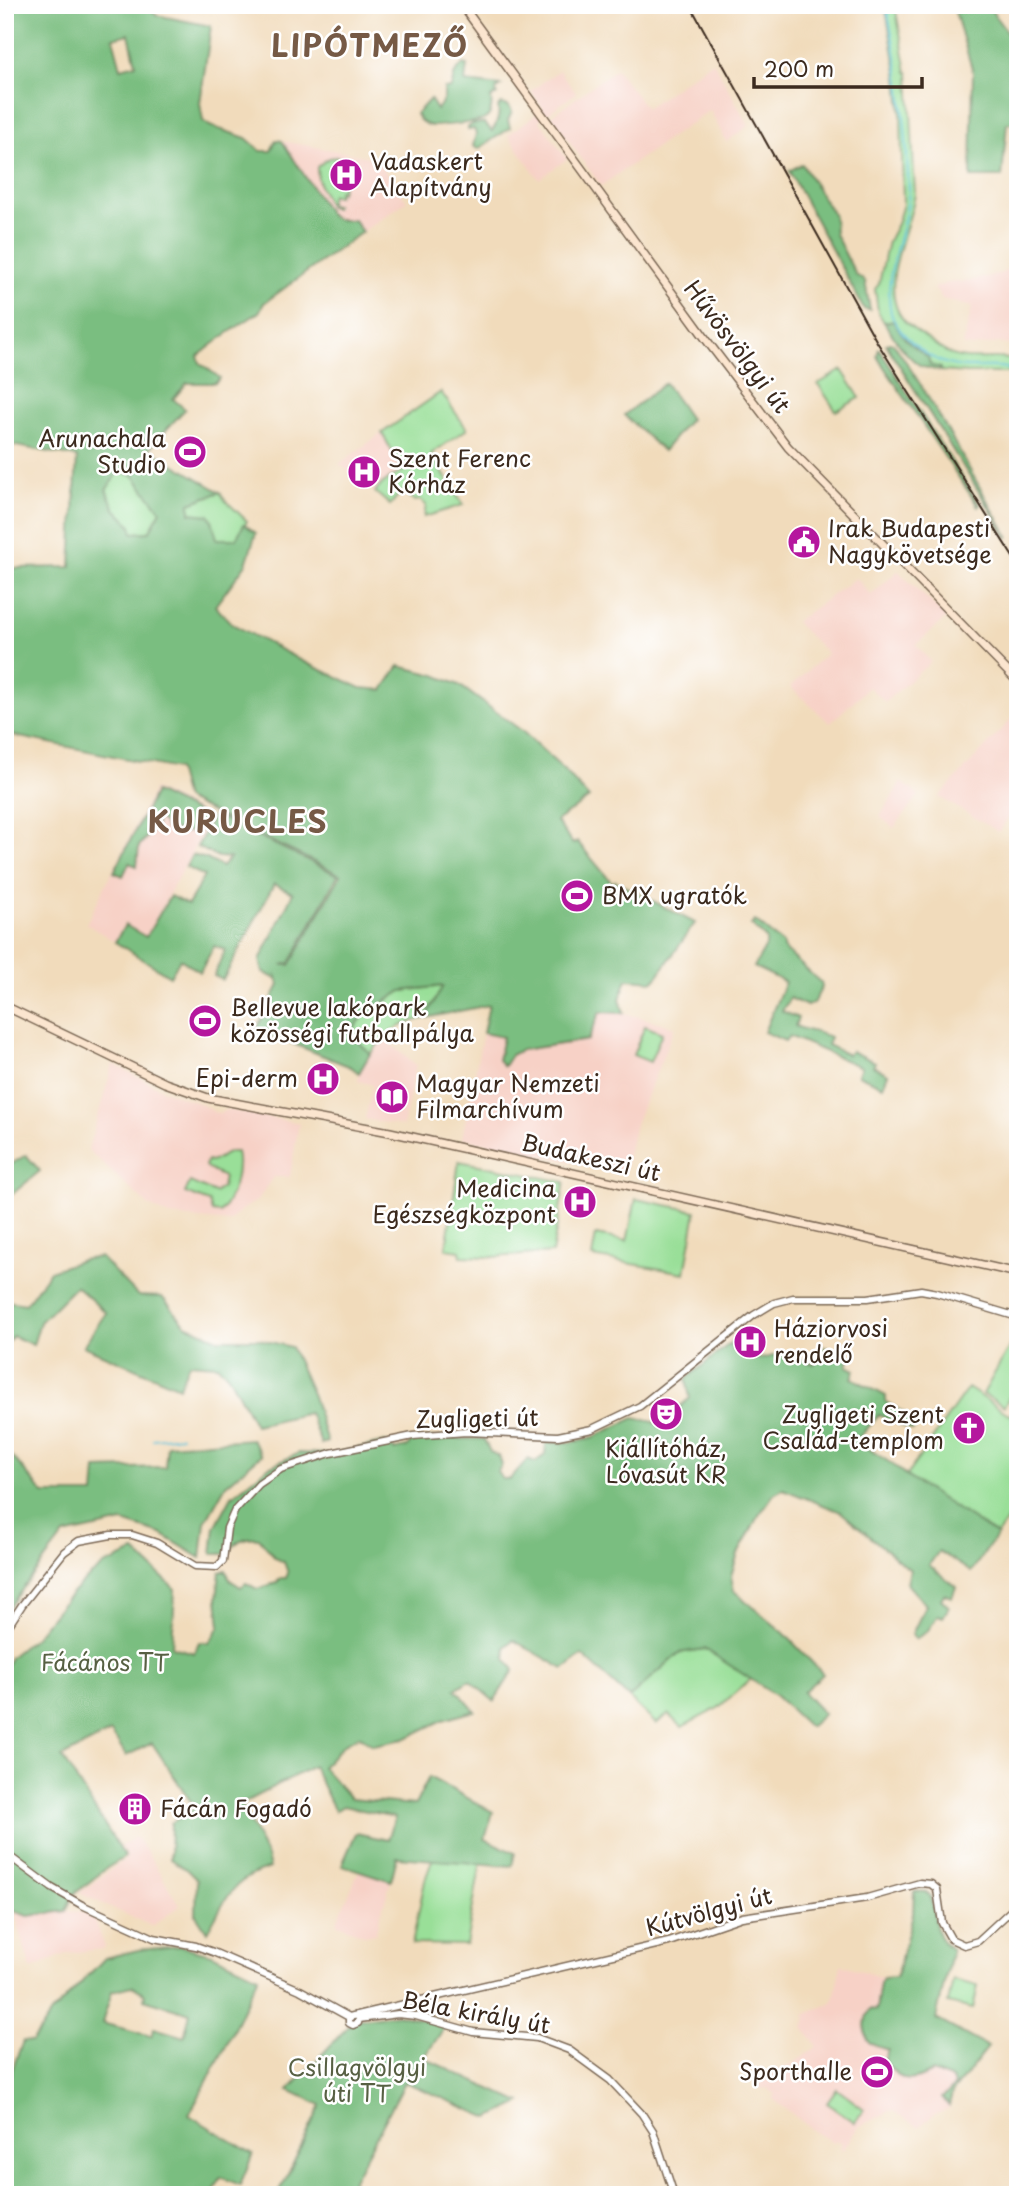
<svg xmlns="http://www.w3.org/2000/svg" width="1023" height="2200" viewBox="0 0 1023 2200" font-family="'Playpen Sans',sans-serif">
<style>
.built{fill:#f7d1c6}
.green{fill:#99df98;stroke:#6a845b;stroke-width:2}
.forest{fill:#7abe80;stroke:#5a744f;stroke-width:2;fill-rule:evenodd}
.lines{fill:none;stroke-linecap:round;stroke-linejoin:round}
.stream{stroke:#55bdd2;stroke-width:2}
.tertiary-casing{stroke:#7b6855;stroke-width:9}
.secondary-casing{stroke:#7b6855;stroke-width:10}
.tertiary{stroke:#fff;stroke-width:6}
.secondary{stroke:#fbe5cf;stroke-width:7}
.tram{stroke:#3b2a1e;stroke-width:2}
.labels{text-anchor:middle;stroke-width:5;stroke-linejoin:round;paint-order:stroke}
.poi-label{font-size:23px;fill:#3b2a1e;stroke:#fff;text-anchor:start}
.street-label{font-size:23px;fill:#3b2a1e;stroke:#fff}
.park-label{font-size:23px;fill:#576043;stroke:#fff}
.district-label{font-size:30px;font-weight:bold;letter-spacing:2px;fill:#765a46;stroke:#fff}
</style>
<rect width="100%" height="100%" fill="#fff"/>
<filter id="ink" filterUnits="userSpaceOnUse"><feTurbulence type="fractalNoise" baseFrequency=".0143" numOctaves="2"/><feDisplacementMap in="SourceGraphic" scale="14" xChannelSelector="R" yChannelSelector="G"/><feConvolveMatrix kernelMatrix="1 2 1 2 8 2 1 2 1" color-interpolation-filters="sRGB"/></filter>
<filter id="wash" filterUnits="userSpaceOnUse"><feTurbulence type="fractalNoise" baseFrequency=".00686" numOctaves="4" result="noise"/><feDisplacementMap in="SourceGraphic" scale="28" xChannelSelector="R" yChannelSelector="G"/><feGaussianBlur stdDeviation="1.57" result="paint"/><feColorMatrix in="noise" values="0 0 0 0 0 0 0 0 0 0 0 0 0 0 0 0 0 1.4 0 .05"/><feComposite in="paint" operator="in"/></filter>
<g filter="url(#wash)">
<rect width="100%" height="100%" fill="#f1dbbb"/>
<!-- built -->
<path class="built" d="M 713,61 L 749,126 L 726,142 L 710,110 L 601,186 L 551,116 L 616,69 L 646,108 Z
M 559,70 L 576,93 L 539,120 L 567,159 L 539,179 L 508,135 L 543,109 L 531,91 Z
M 282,141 L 375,158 L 407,201 L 362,232 L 354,220 L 338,220 L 330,215 Z
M 1014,267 L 1018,271 L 1018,347 L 999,343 L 972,347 L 963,345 L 972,307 L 942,299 L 934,288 L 948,283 L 970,281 L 999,274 Z
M 382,433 L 403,471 L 383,483 L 375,492 L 339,464 Z
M 898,571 L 947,617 L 916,645 L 931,662 L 885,702 L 869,687 L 830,723 L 790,687 L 827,653 L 795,622 L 856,578 L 871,595 Z
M 1018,712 L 1018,803 L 999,832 L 939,797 Z
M 901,782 L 919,795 L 894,828 L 880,817 Z
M 154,789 L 211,817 L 146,936 L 124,924 L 114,941 L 86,924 Z
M 600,1012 L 624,1013 L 675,1027 L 635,1124 L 624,1173 L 462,1138 L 483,1033 L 504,1037 L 498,1060 L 521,1050 L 588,1040 Z
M 383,1038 L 416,1065 L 403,1126 L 365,1119 L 373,1085 L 358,1081 L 359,1073 L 370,1054 Z
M 113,1064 L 163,1090 L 201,1104 L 214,1112 L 220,1113 L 226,1110 L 241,1112 L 299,1123 L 290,1177 L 273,1177 L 258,1200 L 240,1211 L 229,1222 L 169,1216 L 149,1206 L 88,1150 Z
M 135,1837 L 147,1852 L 180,1906 L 152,1926 L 79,1893 L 127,1858 L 121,1847 Z
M 359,1871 L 391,1881 L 375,1933 L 364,1935 L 336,1923 Z
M 914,1891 L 925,1892 L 930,1896 L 937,1934 L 945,1945 L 952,1949 L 936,2019 L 988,2047 L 952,2093 L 949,2109 L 934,2115 L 918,2127 L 892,2110 L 858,2127 L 843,2150 L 841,2149 L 841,2142 L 834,2140 L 833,2142 L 818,2134 L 773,2099 L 776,2094 L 766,2088 L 762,2089 L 754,2082 L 794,2063 L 818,2046 L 803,2028 L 807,2018 L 804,2015 L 829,2004 L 834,1999 L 841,1964 L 883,1978 L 896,1978 L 913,1914 Z
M 14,1910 L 28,1916 L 66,1911 L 88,1913 L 94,1918 L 105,1947 L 103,1949 L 68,1953 L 31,1969 Z"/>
<!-- green -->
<path class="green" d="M 885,5 L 895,5 L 907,72 L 909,73 L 915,194 C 910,228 881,280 899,313 C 904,323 913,329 922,335 C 933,343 945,354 959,357 C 976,361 1004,354 1016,362 L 1007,373 L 968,373 L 941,371 L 941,368 L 930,366 L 928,357 L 907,341 L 893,321 L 884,322 L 878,312 L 875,289 L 879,284 L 888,241 L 897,224 L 903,204 L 901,113 L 898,78 Z
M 337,157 L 341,160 L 340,165 L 334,164 L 333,175 L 341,177 L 340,180 L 343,181 L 341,192 L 338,191 L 338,196 L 332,195 L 330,197 L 330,205 L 336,206 L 335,208 L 330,207 C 322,193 317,183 317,167 L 329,158 Z
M 842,370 L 860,398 L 836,411 L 818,384 Z
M 441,392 L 467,429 L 431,454 L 463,505 L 424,517 L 426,505 L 420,500 L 415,501 L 402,491 L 390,505 L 375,492 L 383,483 L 403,471 L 382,433 Z
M 119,471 L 133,475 L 161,511 L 149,532 L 133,533 L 130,524 L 115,509 L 106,490 Z
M 220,492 L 225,500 L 247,521 L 237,539 L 216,539 L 212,520 L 190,513 L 190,503 Z
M 444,986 L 425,1018 C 396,1025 389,1031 370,1054 L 351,1033 L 363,1016 L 402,991 Z
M 645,1026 L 662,1033 L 650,1062 L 633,1055 Z
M 230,1152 L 236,1152 C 240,1171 233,1198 220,1213 L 212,1212 L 209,1202 L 185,1193 L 190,1182 L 215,1193 L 222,1187 L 224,1177 L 213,1172 L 205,1166 L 207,1161 L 211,1162 Z
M 459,1161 L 565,1182 L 552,1253 L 491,1257 L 461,1256 L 460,1251 L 446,1249 Z
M 636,1199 L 696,1211 L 685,1273 L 592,1257 L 596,1235 L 627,1241 Z
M 1018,1331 L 1018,1383 L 1004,1406 L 983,1394 Z
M 968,1388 L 1018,1420 L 1018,1504 L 997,1535 L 906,1476 Z
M 705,1649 L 752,1678 L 718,1708 L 682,1727 L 669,1714 L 656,1724 L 629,1698 L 679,1653 Z
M 442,1833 L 485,1839 L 466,1945 L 412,1944 L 425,1880 Z
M 953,1980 L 978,1986 L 973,2009 L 948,2003 Z
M 837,2089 L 864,2109 L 855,2122 L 827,2103 Z"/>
<!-- forest -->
<path class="forest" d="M 5,5 L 129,5 L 152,10 L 156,15 L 211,26 L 200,103 L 203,121 L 210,126 L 246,138 L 261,151 L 271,151 L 276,140 L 282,141 L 330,215 L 338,220 L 354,220 L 362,232 L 264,303 L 259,312 L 225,335 L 198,356 L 200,363 L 220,378 L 215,383 L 187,383 L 173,399 L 185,409 L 149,449 L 220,492 L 190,503 L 190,513 L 209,515 L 212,520 L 217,539 L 236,539 L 244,524 L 256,533 L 246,564 L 215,606 L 232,624 L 302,661 L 361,688 L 383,690 L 399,666 L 435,675 L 459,685 L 522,731 L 566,772 L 589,798 L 556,821 L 573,844 L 577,841 L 612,883 L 615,881 L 695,923 L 654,981 L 627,979 L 620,999 L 624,1013 L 600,1012 L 588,1040 L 521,1050 L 511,1055 L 504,1066 L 498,1060 L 503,1037 L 483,1033 L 489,1005 L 425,1018 L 443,986 L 402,991 L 363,1016 L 351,1033 L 370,1054 L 359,1073 L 351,1067 L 279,1038 L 265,1035 L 256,1030 L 279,985 L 276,974 L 276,979 L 263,972 L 260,960 L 293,893 L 274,884 L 223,980 L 214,976 L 225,950 L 214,946 L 200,972 L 180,959 L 170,976 L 115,942 L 125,925 L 146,937 L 170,896 L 188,905 L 204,876 L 186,867 L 192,855 L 207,859 L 222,867 L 230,858 L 218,857 L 197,847 L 214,815 L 338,875 L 290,963 L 282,965 L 290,965 L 341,875 L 185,799 L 177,769 L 5,734 L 5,570 L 12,568 L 71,567 L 77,457 L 5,444 ZM 129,34 L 136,64 L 121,68 L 113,38 ZM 119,471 L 133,475 L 161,511 L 149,532 L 133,533 L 130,524 L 115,509 L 106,490 Z
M 953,5 L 990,5 C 993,18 1004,25 1009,37 C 1012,43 1013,47 1018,52 L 1018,124 L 1007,123 L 1002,177 L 971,177 L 973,72 Z
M 463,64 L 467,65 L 465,82 L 501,86 L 496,90 L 497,94 L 491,98 C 492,104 492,115 485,119 C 481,122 441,126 434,126 C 426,126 419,121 416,114 L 430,99 L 437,110 L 444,99 L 444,89 L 451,88 L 455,73 Z
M 501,104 L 509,106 L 512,112 L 508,120 L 510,128 L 478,149 L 473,146 L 476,134 L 474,129 L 468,130 L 468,127 L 473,124 L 484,123 L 492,131 C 497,125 500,114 498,107 Z
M 802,164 L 834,216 L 835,234 L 856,275 L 865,281 L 870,310 L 864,309 L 789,171 Z
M 893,321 L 907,341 L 928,357 L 930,365 L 941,368 L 941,371 C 933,369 924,369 918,364 C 904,354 893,336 884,322 Z
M 889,343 L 894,344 C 937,406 970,474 1009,537 L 1008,538 L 886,344 Z
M 879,349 L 980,505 L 978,506 L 878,358 L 877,355 Z
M 665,383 L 690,419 L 663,451 L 624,415 Z
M 155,792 L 209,818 L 202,830 L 185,832 L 165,828 L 164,823 L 156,818 L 156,826 L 139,846 L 137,866 L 129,863 L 123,876 L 114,872 Z
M 755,921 L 783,944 L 783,948 L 821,983 L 822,987 L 814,1002 L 807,1006 L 790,998 L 782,1011 L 798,1018 L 795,1026 C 807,1031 819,1032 830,1037 L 827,1045 L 848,1055 L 851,1051 L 875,1062 L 873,1066 L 888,1074 L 883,1086 L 858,1075 L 861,1067 L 789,1036 L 785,1041 L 764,1032 L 785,982 L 754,967 L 766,946 L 766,939 L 751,925 Z
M 26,1155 L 40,1171 L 5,1200 L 5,1168 Z
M 100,1257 L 138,1296 L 162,1297 L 186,1325 L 218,1339 L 259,1339 L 291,1347 L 313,1396 L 327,1442 L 321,1444 L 309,1413 L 255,1425 L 228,1375 L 217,1365 L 189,1363 L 179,1387 L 83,1346 L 106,1313 L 76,1286 L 40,1322 L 33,1345 L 13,1336 L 5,1346 L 5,1301 L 26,1304 L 50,1271 L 82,1260 Z
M 734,1340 L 748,1356 L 761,1359 L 785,1353 L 814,1364 L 824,1347 L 850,1357 L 847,1366 L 855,1370 L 852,1378 L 886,1396 L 886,1402 L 921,1424 L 912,1430 L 879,1415 L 858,1439 C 872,1455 892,1460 906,1476 L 997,1535 L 971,1572 L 939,1551 L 929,1565 L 956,1587 L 952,1597 L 944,1594 L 941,1599 L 949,1607 L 943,1617 L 938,1615 L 927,1632 L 915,1639 L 912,1634 L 926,1605 L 907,1584 L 910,1570 L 841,1512 L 783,1489 L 774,1494 L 757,1518 L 738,1554 L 731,1576 L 734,1591 L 784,1633 L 823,1674 L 803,1692 L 824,1714 L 809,1727 L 776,1696 L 705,1649 L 679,1653 L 629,1698 L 582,1655 L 564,1669 L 513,1640 L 505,1647 L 506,1659 L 514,1670 L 494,1701 L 469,1680 L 456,1689 L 475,1711 L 443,1720 L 404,1739 L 373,1745 L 359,1736 L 344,1744 L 322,1767 L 351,1799 L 415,1805 L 429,1777 L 493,1812 L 485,1839 L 515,1853 L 512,1866 L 397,1857 L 391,1881 L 342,1865 L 356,1833 L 388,1840 L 395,1817 L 343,1806 L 335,1811 L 313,1766 L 241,1804 L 267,1857 L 270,1868 C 230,1880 227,1899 207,1932 L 196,1915 L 197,1880 L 187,1870 L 170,1859 L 171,1823 L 195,1808 L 152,1743 L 126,1756 L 111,1732 L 62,1757 L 125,1857 L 107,1868 L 73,1895 L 66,1911 L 28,1916 L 5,1908 L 5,1796 L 13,1793 L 5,1763 L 5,1669 L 10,1657 L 35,1637 L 60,1606 L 82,1583 L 104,1565 L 135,1552 L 175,1589 L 172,1647 L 194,1653 L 199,1642 L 209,1643 L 220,1626 L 217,1598 L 220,1572 L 226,1570 L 230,1580 L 241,1587 L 246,1583 L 257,1589 L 276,1583 L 281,1578 L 286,1578 L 288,1573 L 284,1562 L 275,1558 L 259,1538 C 244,1536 235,1541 228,1554 L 212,1554 L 215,1527 L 232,1496 L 268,1467 L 299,1453 L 331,1454 L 386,1442 L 394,1450 L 407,1447 L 415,1438 L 484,1439 L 490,1452 L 499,1456 L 502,1465 L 497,1472 L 502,1479 L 510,1479 L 528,1459 L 535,1462 L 545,1455 L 546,1443 L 573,1442 L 594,1437 L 634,1418 L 660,1423 L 690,1398 L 686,1379 Z
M 252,1439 L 261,1455 L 226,1485 L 205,1522 L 201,1558 L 161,1534 L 123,1522 L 64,1535 L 5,1612 L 5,1448 L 44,1494 L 94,1494 L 96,1469 L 165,1467 L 167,1445 Z
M 914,1891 L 925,1892 L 930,1896 C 938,1916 930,1936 952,1949 L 936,2019 L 988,2047 L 952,2093 L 949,2106 L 942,2098 L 955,2086 L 953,2080 L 932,2072 C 908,2085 902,2082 884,2061 L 888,2050 C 883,2048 874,2046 870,2043 C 862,2037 865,2016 870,2009 L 876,2010 L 880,1983 L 883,1978 L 896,1977 L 913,1914 Z
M 180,1946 L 212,1954 L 258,1976 L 226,2046 L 189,2115 L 253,2154 L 240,2185 L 221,2177 L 212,2195 L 5,2195 L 5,2079 L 8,2080 L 23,2041 L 32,2042 L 51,2014 L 105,1958 L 138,1950 ZM 132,1986 L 145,1994 L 144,1999 L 190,2013 L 184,2037 L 154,2028 L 151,2036 L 102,2023 L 112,1991 Z
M 398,2014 L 446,2025 L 424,2058 L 521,2103 L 489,2118 L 405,2082 L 345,2195 L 278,2195 L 321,2105 L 289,2090 L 354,2020 Z"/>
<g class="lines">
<!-- stream -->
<path class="stream" d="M 886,5 C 897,55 904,103 907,154 C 907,166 909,179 909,191 C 907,232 882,272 891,313 C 895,327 910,342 921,350 C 934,360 950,366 966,367 C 984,368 1002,363 1018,373
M 153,1439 L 181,1436"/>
</g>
</g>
<g filter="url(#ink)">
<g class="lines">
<defs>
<path id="tertiary" d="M 5,1631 L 22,1605 L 64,1552 L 79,1541 L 111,1535 L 132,1535 L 157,1543 L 195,1566 L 217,1567 L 223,1561 L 227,1528 L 235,1510 L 259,1484 L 281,1469 L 331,1453 L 413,1436 L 466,1432 L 558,1436 L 592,1429 L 640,1406 L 754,1315 L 774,1303 L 793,1298 L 868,1298 L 921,1290 L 937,1293 L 1018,1317
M 5,1853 L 52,1888 L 82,1905 L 154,1938 L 196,1946 L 213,1952 L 300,1990 L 349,2017
M 349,2017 L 669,1942 L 742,1917 L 867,1898 L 920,1883 L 931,1884 L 937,1889 L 942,1923 L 951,1939 L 964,1945 L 978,1941 L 1018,1904
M 349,2017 L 349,2023 L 353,2025 L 358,2023 L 359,2019
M 359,2019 L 398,2014 L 416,2016 L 473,2032 L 537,2038 L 569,2050 L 610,2080 L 642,2114 L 653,2131 L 674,2195"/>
<path id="secondary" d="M 462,5 L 711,346 L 788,447 L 1018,682
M 5,1006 L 165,1083 L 208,1098 L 390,1132 L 1018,1273"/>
</defs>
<!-- tertiary casing -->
<use href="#tertiary" class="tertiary-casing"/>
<!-- secondary casing -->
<use href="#secondary" class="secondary-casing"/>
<!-- tertiary -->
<use href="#tertiary" class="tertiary"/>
<!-- secondary -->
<use href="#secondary" class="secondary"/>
<!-- tram -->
<path class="tram" d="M 690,5 L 877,342 L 1018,565"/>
</g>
</g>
<!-- icons -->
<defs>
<symbol id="hospital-disc" viewBox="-11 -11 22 22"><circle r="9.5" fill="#b5179e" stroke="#fff"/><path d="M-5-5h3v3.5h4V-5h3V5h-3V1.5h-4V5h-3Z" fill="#fff"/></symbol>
<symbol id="stadium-disc" viewBox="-11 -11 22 22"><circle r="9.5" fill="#b5179e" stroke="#fff"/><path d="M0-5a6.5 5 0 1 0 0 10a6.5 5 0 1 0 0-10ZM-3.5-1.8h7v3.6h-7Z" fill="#fff"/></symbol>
<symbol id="civic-disc" viewBox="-11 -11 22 22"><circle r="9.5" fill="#b5179e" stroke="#fff"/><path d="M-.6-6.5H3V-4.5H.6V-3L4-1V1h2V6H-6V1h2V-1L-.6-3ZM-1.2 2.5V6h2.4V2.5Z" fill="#fff"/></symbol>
<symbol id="library-disc" viewBox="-11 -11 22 22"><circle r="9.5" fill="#b5179e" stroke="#fff"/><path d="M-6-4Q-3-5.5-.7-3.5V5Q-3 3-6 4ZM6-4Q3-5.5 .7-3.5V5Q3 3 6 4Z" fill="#fff"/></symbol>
<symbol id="theatre-disc" viewBox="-11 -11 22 22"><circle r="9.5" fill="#b5179e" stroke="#fff"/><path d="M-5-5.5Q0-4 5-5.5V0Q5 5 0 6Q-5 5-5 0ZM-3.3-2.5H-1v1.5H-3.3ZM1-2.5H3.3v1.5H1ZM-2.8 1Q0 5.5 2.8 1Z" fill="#fff"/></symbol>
<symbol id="church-disc" viewBox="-11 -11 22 22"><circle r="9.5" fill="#b5179e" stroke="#fff"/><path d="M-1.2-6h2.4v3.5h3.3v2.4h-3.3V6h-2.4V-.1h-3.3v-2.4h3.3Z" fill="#fff"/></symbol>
<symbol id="building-disc" viewBox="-11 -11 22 22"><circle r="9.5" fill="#b5179e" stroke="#fff"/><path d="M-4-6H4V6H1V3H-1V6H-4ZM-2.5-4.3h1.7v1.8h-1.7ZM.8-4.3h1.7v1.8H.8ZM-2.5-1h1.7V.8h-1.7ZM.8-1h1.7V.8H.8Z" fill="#fff"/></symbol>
</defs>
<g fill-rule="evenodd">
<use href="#hospital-disc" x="327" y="156" width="38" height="38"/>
<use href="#stadium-disc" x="171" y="433" width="38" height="38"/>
<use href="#hospital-disc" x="345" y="453" width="38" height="38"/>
<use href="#civic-disc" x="785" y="523" width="38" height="38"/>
<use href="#stadium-disc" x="558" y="877" width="38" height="38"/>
<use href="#stadium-disc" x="186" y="1002" width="38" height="38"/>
<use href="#hospital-disc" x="304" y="1060" width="38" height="38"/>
<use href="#library-disc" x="373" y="1078" width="38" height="38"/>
<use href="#hospital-disc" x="561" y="1183" width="38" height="38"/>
<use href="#hospital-disc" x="731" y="1323" width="38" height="38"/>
<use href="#theatre-disc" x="647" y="1395" width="38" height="38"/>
<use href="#church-disc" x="950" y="1409" width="38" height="38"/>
<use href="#building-disc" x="116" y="1790" width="38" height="38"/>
<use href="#stadium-disc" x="858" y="2053" width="38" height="38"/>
</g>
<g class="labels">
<!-- poi labels -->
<g class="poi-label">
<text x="370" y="170">Vadaskert<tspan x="370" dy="26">Alapítvány</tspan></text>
<text x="166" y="447" text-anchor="end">Arunachala<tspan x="166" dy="26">Studio</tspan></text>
<text x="388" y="467">Szent Ferenc<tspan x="388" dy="26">Kórház</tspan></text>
<text x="828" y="537">Irak Budapesti<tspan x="828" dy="26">Nagykövetsége</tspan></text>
<text x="602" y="904">BMX ugratók</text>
<text x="230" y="1016">Bellevue lakópark<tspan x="230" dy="26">közösségi futballpálya</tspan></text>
<text x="298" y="1087" text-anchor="end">Epi-derm</text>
<text x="416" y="1092">Magyar Nemzeti<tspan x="416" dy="26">Filmarchívum</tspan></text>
<text x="556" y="1197" text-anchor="end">Medicina<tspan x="556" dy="26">Egészségközpont</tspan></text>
<text x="774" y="1337">Háziorvosi<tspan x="774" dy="26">rendelő</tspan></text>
<text x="944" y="1423" text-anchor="end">Zugligeti Szent<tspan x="944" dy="26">Család-templom</tspan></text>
<text x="666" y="1457" text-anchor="middle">Kiállítóház,<tspan x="666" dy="26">Lóvasút KR</tspan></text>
<text x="160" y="1817">Fácán Fogadó</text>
<text x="852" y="2080" text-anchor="end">Sporthalle</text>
</g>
<!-- street labels -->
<g class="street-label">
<text transform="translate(737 347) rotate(53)" y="8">Hűvösvölgyi út</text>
<text transform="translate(591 1158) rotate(13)" y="8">Budakeszi út</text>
<text transform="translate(477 1419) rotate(-1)" y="8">Zugligeti út</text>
<text transform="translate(709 1912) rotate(-15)" y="8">Kútvölgyi út</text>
<text transform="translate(476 2013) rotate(10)" y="8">Béla király út</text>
</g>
<!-- park labels -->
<g class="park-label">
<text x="105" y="1671">Fácános TT</text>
<text x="357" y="2076">Csillagvölgyi<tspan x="357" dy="26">úti TT</tspan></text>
</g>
<!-- district labels -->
<g class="district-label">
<text x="370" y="57">LIPÓTMEZŐ</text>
<text x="238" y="833">KURUCLES</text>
</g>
</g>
<!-- margin -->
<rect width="1023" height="2200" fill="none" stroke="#fff" stroke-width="28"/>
<!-- scale -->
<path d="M754 77v10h168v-10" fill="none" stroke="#3b2a1e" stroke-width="3.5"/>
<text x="764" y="77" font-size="21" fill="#3b2a1e" stroke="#ffffff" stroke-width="5" paint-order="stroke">200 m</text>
</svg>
